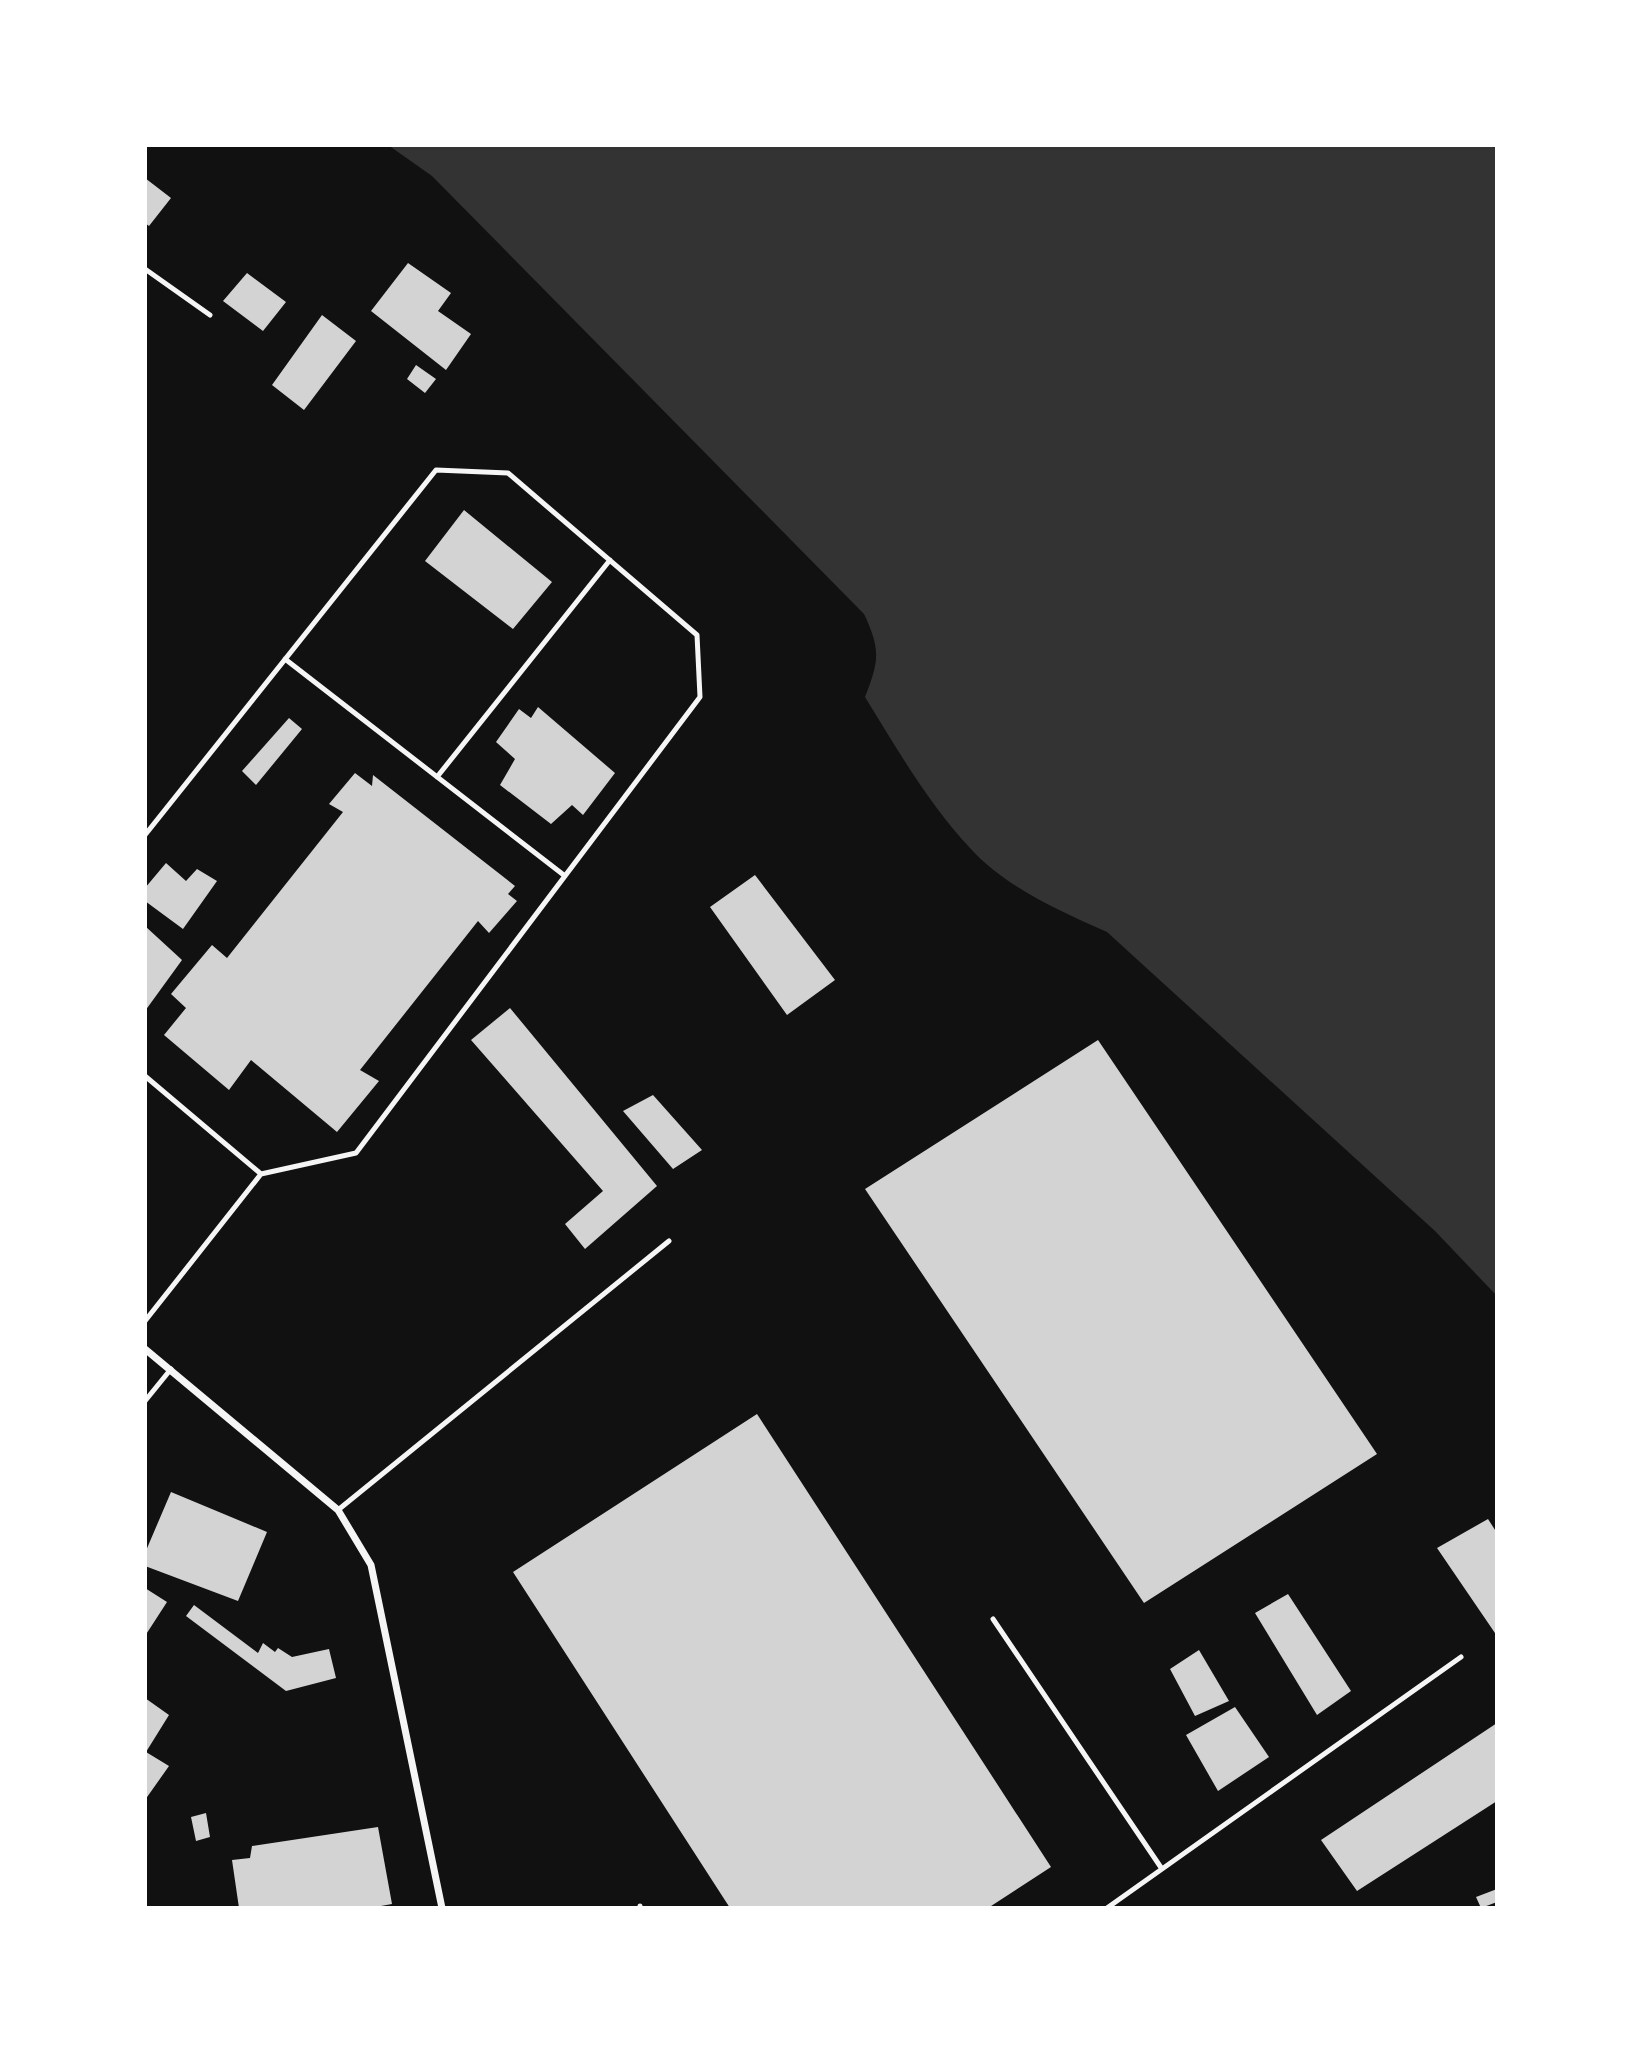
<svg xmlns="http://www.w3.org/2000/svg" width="1642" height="2053" viewBox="0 0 1642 2053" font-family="'Public Sans',sans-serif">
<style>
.water{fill:#333}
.building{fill:#d3d3d3}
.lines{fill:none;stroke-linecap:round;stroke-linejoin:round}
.service{stroke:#f5f5f5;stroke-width:5}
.minor{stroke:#f5f5f5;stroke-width:7}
</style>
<rect width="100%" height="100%" fill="#111"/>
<!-- water -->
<path class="water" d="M 388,145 L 1497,145 L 1497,1296 L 1435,1231 L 1107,932 C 1060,911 1005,887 970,848 C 928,803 897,749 865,697 C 879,661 881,650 864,614 L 432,176 Z"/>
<!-- building -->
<path class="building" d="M 145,178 L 171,198 L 149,226 L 145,223 Z
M 408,263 L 451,293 L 438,311 L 471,334 L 446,370 L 371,311 Z
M 247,273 L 286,302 L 263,331 L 223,301 Z
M 322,315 L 356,341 L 304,410 L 272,385 Z
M 416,365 L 436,379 L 425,393 L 407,379 Z
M 464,510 L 552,582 L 513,629 L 425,561 Z
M 538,707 L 615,773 L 583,815 L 572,805 L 551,824 L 500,785 L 515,759 L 496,742 L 519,709 L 531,718 Z
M 289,718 L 302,729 L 256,785 L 242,771 Z
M 355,773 L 372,786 L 373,775 L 515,886 L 508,894 L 517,901 L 489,933 L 478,921 L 360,1070 L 379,1081 L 337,1132 L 251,1060 L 229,1090 L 164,1035 L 186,1008 L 171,994 L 212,945 L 227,958 L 343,812 L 329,804 Z
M 166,863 L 186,881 L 197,869 L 217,881 L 183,929 L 145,901 L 145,888 Z
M 755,875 L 835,980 L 787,1015 L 710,907 Z
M 145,926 L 182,960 L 145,1011 Z
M 510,1008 L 657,1186 L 585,1249 L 565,1224 L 603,1191 L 471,1040 Z
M 1098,1040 L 1377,1454 L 1144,1603 L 865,1189 Z
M 653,1095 L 702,1150 L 673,1169 L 623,1111 Z
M 757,1414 L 1051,1867 L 988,1908 L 730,1908 L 513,1572 Z
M 171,1492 L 267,1532 L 238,1601 L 145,1566 L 145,1553 Z
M 1488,1519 L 1497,1533 L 1497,1636 L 1437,1548 Z
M 145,1588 L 167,1602 L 145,1636 Z
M 1288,1594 L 1351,1691 L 1317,1715 L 1255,1613 Z
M 194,1605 L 258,1653 L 263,1643 L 275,1652 L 278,1648 L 292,1657 L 329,1649 L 336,1678 L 286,1691 L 186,1616 Z
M 1199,1650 L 1229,1701 L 1195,1716 L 1170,1669 Z
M 145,1698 L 169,1715 L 146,1752 L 169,1766 L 145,1800 Z
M 1235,1707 L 1269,1757 L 1218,1791 L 1186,1735 Z
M 1497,1723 L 1497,1801 L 1357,1891 L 1321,1840 Z
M 206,1813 L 210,1837 L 196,1841 L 191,1817 Z
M 378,1827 L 392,1904 L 370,1908 L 239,1908 L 232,1860 L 250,1858 L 252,1846 Z
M 1497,1889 L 1497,1902 L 1481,1908 L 1476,1897 Z"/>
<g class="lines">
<!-- service -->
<path class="service" d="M 145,269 L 210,315
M 285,659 L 565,876
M 437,777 L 610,560
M 145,835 L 436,470 L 508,473 L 697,635 L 700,697 L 356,1153 L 261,1174 L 145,1321
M 145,1076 L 261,1174
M 145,1401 L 171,1369
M 338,1510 L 669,1241
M 993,1619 L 1162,1869
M 640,1906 L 640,1908
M 1107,1908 L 1461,1657"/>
<!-- minor -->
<path class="minor" d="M 145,1349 L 338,1510 L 371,1565 L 442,1908"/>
</g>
<!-- border -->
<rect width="1642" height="2053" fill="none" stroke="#ffffff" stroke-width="294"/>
</svg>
